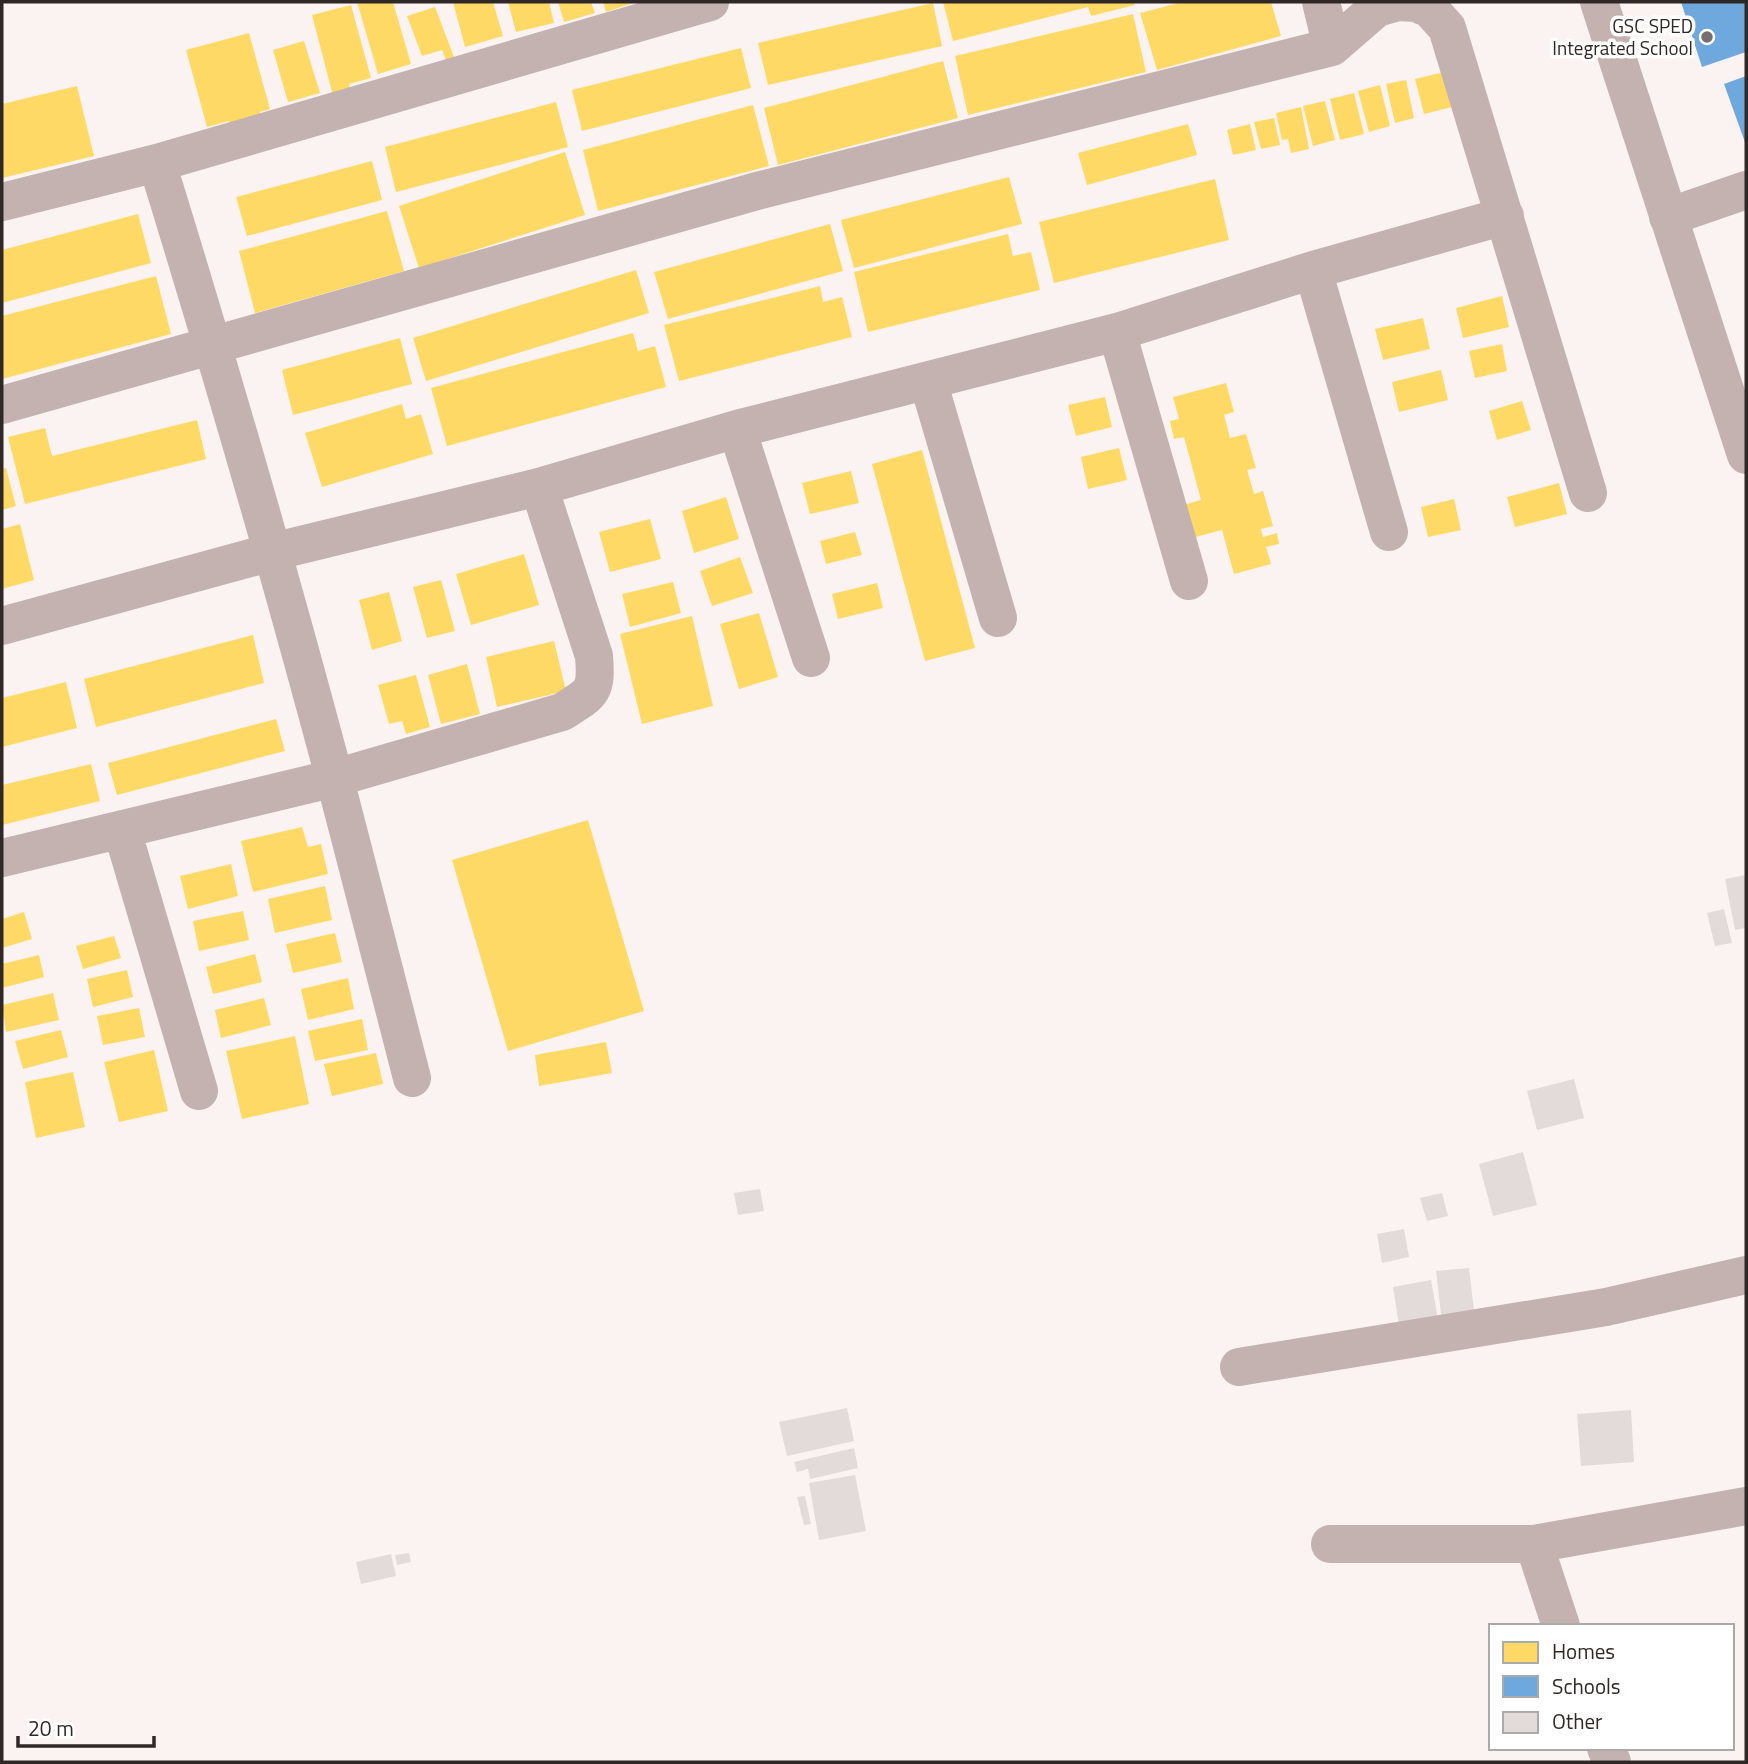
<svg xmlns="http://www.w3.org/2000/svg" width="1748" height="1764" viewBox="0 0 1748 1764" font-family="'Titillium Web',sans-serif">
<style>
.homes{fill:#ffd966}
.schools{fill:#6fa8dc}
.building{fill:#e2dbda}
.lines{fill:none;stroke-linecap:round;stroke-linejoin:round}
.minor{stroke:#c4b2b1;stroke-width:38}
.poi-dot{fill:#776f6e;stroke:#fff;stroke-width:2.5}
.labels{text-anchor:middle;stroke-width:7;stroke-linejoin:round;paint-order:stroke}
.poi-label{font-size:19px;fill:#302827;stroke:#fff;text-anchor:end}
</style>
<rect width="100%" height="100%" fill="#faf3f2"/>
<!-- homes -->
<path class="homes" d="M 357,2 L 393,2 L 411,64 L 378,74 Z
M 453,2 L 493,2 L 503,36 L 465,47 Z
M 508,2 L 549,2 L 554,23 L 516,32 Z
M 558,2 L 591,2 L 595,13 L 564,22 Z
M 603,2 L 636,2 L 606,12 Z
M 943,2 L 1134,2 L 1135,5 L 1091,16 L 1088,7 L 953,41 Z
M 1182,2 L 1271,2 L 1281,36 L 1157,70 L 1140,13 Z
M 933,3 L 942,46 L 768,85 L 758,43 Z
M 351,5 L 371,78 L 349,84 L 351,91 L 333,96 L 312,15 Z
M 435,7 L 454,57 L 446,60 L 442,50 L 422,56 L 407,16 Z
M 1133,14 L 1146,72 L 968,115 L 955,56 Z
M 249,33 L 270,109 L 260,112 L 263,125 L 232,133 L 229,121 L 207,127 L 186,50 Z
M 304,41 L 320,93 L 288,102 L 273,50 Z
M 741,48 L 751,88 L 582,131 L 572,90 Z
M 943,61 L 958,118 L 778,165 L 764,108 Z
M 1444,72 L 1452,107 L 1424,114 L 1415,79 Z
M 1406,80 L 1414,118 L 1395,123 L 1386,84 Z
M 1380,85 L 1390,126 L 1369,132 L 1358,91 Z
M 77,86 L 94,156 L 2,178 L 2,104 Z
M 1354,93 L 1364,134 L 1340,140 L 1330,99 Z
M 1325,101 L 1335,140 L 1313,146 L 1303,106 Z
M 556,102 L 568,147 L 396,192 L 385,147 Z
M 753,105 L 769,166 L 598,211 L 583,150 Z
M 1301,107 L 1309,149 L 1291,153 L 1288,139 L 1282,140 L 1276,113 Z
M 1274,118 L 1280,145 L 1261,149 L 1254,122 Z
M 1188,124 L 1197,155 L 1087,185 L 1078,153 Z
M 1250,124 L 1256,150 L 1233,155 L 1227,130 Z
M 565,152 L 585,215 L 419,268 L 399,206 Z
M 372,161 L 382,200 L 247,236 L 236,197 Z
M 1009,177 L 1022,224 L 854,268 L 841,220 Z
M 1215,179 L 1229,240 L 1054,283 L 1039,222 Z
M 387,211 L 404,271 L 255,313 L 239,251 Z
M 138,214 L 151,263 L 2,303 L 2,250 Z
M 830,224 L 843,271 L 668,319 L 654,272 Z
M 1008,234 L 1013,256 L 1031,252 L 1040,290 L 868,332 L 854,272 Z
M 636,270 L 649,313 L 426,381 L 413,338 Z
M 156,276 L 171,334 L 2,379 L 2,316 Z
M 820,286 L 823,302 L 842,297 L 852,337 L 679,381 L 664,325 Z
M 1502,296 L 1509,327 L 1463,338 L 1456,308 Z
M 1423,318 L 1430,349 L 1383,360 L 1375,329 Z
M 633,333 L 638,351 L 655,346 L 666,387 L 447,446 L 431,388 Z
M 400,338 L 412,384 L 293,415 L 282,370 Z
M 1502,344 L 1507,371 L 1475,378 L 1469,351 Z
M 1441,370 L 1448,400 L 1399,412 L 1392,382 Z
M 1226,383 L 1234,412 L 1224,415 L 1230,438 L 1246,434 L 1256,468 L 1247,470 L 1254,494 L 1263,491 L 1273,526 L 1261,529 L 1263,537 L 1277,533 L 1279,544 L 1266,547 L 1271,564 L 1234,574 L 1222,530 L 1192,538 L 1183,505 L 1201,500 L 1184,437 L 1174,439 L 1170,421 L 1179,419 L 1173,397 Z
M 1105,397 L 1112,427 L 1076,436 L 1068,405 Z
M 1522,401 L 1531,430 L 1497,440 L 1489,411 Z
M 402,404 L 406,419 L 421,414 L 433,454 L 322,487 L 305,433 Z
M 197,420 L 206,459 L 25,504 L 8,437 L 45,428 L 52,456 Z
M 1119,448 L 1127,480 L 1088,489 L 1081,457 Z
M 922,450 L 975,648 L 925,661 L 872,464 Z
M 6,468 L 16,506 L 2,510 L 2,469 Z
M 851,471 L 859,503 L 810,514 L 802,483 Z
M 1559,483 L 1567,514 L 1515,527 L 1507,497 Z
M 726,497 L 739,539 L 694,553 L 682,511 Z
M 1454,499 L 1461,530 L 1428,537 L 1421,507 Z
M 650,519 L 661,559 L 610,572 L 599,532 Z
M 20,524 L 34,580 L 2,589 L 2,529 Z
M 855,532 L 862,555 L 826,564 L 820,541 Z
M 524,554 L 539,605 L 471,625 L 456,574 Z
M 740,557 L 753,593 L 712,606 L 700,571 Z
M 441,580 L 455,631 L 427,638 L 413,587 Z
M 673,582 L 681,613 L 630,627 L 622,594 Z
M 877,583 L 883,608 L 838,619 L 832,594 Z
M 389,592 L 402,641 L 372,650 L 359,600 Z
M 759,613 L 778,677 L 739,689 L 720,624 Z
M 692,616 L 713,706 L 642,724 L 620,634 Z
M 253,635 L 264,683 L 96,727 L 84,679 Z
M 554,641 L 566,691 L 497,707 L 486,657 Z
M 467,664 L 480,714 L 441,724 L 428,675 Z
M 416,675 L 430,727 L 406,734 L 402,721 L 389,724 L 378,685 Z
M 66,682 L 77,728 L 2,747 L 2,698 Z
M 276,719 L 285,751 L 117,795 L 108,763 Z
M 91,764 L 100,801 L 2,825 L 2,785 Z
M 588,820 L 644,1011 L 508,1051 L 452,860 Z
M 302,827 L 308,847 L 321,844 L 328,874 L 253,892 L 241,841 Z
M 231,864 L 238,896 L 188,909 L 180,876 Z
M 325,886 L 332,920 L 275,933 L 268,899 Z
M 243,911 L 249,940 L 199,951 L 193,921 Z
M 24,912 L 32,939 L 2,948 L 2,919 Z
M 335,933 L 342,962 L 293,973 L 286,944 Z
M 114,936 L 121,958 L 83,969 L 76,946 Z
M 255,954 L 262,982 L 213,994 L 206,967 Z
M 39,955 L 44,977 L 2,988 L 2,964 Z
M 127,970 L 133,997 L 93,1007 L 87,979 Z
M 348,978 L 354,1009 L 308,1020 L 301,989 Z
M 53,993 L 59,1020 L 6,1032 L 2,1005 Z
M 264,998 L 271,1025 L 221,1038 L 215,1010 Z
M 139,1008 L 145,1037 L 103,1045 L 97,1016 Z
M 362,1019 L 368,1050 L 315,1061 L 308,1031 Z
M 61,1030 L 68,1057 L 23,1069 L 15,1041 Z
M 295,1036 L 309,1104 L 242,1119 L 226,1051 Z
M 606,1042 L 612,1073 L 539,1086 L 535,1055 Z
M 154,1050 L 168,1111 L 119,1122 L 104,1062 Z
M 376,1053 L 383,1084 L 332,1096 L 324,1064 Z
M 73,1072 L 85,1127 L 36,1138 L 25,1082 Z"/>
<!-- schools -->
<path class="schools" d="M 1681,2 L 1746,2 L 1746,52 L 1702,67 Z
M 1746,76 L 1746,145 L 1724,84 Z"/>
<!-- building -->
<path class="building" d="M 1746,875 L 1746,928 L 1735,930 L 1725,879 Z
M 1724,909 L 1732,943 L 1715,946 L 1707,913 Z
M 1574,1079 L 1584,1118 L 1537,1130 L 1527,1091 Z
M 1523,1152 L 1537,1205 L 1493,1216 L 1479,1164 Z
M 760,1189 L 764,1211 L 738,1215 L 734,1193 Z
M 1442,1193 L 1448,1216 L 1427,1221 L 1420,1198 Z
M 1404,1229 L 1409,1257 L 1382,1263 L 1377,1234 Z
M 1469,1268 L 1475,1319 L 1442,1322 L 1436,1271 Z
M 1431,1280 L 1439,1325 L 1400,1332 L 1393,1287 Z
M 847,1408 L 854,1441 L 787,1456 L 779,1422 Z
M 1631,1410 L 1634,1462 L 1581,1466 L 1577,1414 Z
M 854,1448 L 858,1468 L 810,1479 L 808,1469 L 797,1472 L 794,1462 Z
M 855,1475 L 866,1531 L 819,1540 L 809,1483 Z
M 805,1496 L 811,1524 L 804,1525 L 797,1497 Z
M 409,1553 L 411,1562 L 397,1565 L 395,1555 Z
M 391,1554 L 396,1576 L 361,1584 L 356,1562 Z"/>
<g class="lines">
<!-- minor -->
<path class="minor" d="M 1321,2 L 1332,47
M 1599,2 L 1746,455
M 157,163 C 220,367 280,573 335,780 C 361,879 386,978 412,1078
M 2,202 L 157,163 L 710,2
M 1668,217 L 1746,190
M 1313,270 L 1389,532
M 1117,332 L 1189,581
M 928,381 L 998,618
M 2,405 L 757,191 L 1332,47 L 1377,8 L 1398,2 L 1416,3 L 1430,9 L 1447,28 L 1588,493
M 737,429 L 811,658
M 2,626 L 272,552 L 539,487 L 737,429 L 1117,332 L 1313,270 L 1505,216
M 122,830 L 199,1091
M 2,858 L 335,778 L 562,712 C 592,693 597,693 594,656 L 539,487
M 1239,1367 L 1606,1307 L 1746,1275
M 1330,1544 L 1534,1544 L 1746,1506
M 1534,1544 L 1561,1626
M 1606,1748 L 1612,1762"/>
</g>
<!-- markers -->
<circle class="poi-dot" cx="1707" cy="37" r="7"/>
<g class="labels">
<!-- poi labels -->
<g class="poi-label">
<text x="1693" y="33">GSC SPED<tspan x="1693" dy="22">Integrated School</tspan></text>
</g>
</g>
<!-- border -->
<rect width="1748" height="1764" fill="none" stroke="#302827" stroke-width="7"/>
<!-- legend -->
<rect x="1489" y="1624" width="245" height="126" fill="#ffffff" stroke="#aca9a9" stroke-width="2"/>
<rect x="1503" y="1642" width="35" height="21" fill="#ffd966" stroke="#aca9a9" stroke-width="2"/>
<text x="1552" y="1659" font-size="21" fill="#302827">Homes</text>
<rect x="1503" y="1676" width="35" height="21" fill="#6fa8dc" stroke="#aca9a9" stroke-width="2"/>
<text x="1552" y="1694" font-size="21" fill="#302827">Schools</text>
<rect x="1503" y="1712" width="35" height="21" fill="#e2dbda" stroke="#aca9a9" stroke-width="2"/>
<text x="1552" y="1729" font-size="21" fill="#302827">Other</text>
<!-- scale -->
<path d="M18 1736v10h136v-10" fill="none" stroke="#302827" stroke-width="3.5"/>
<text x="28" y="1736" font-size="21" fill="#302827" stroke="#ffffff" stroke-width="5" paint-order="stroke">20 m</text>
</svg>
